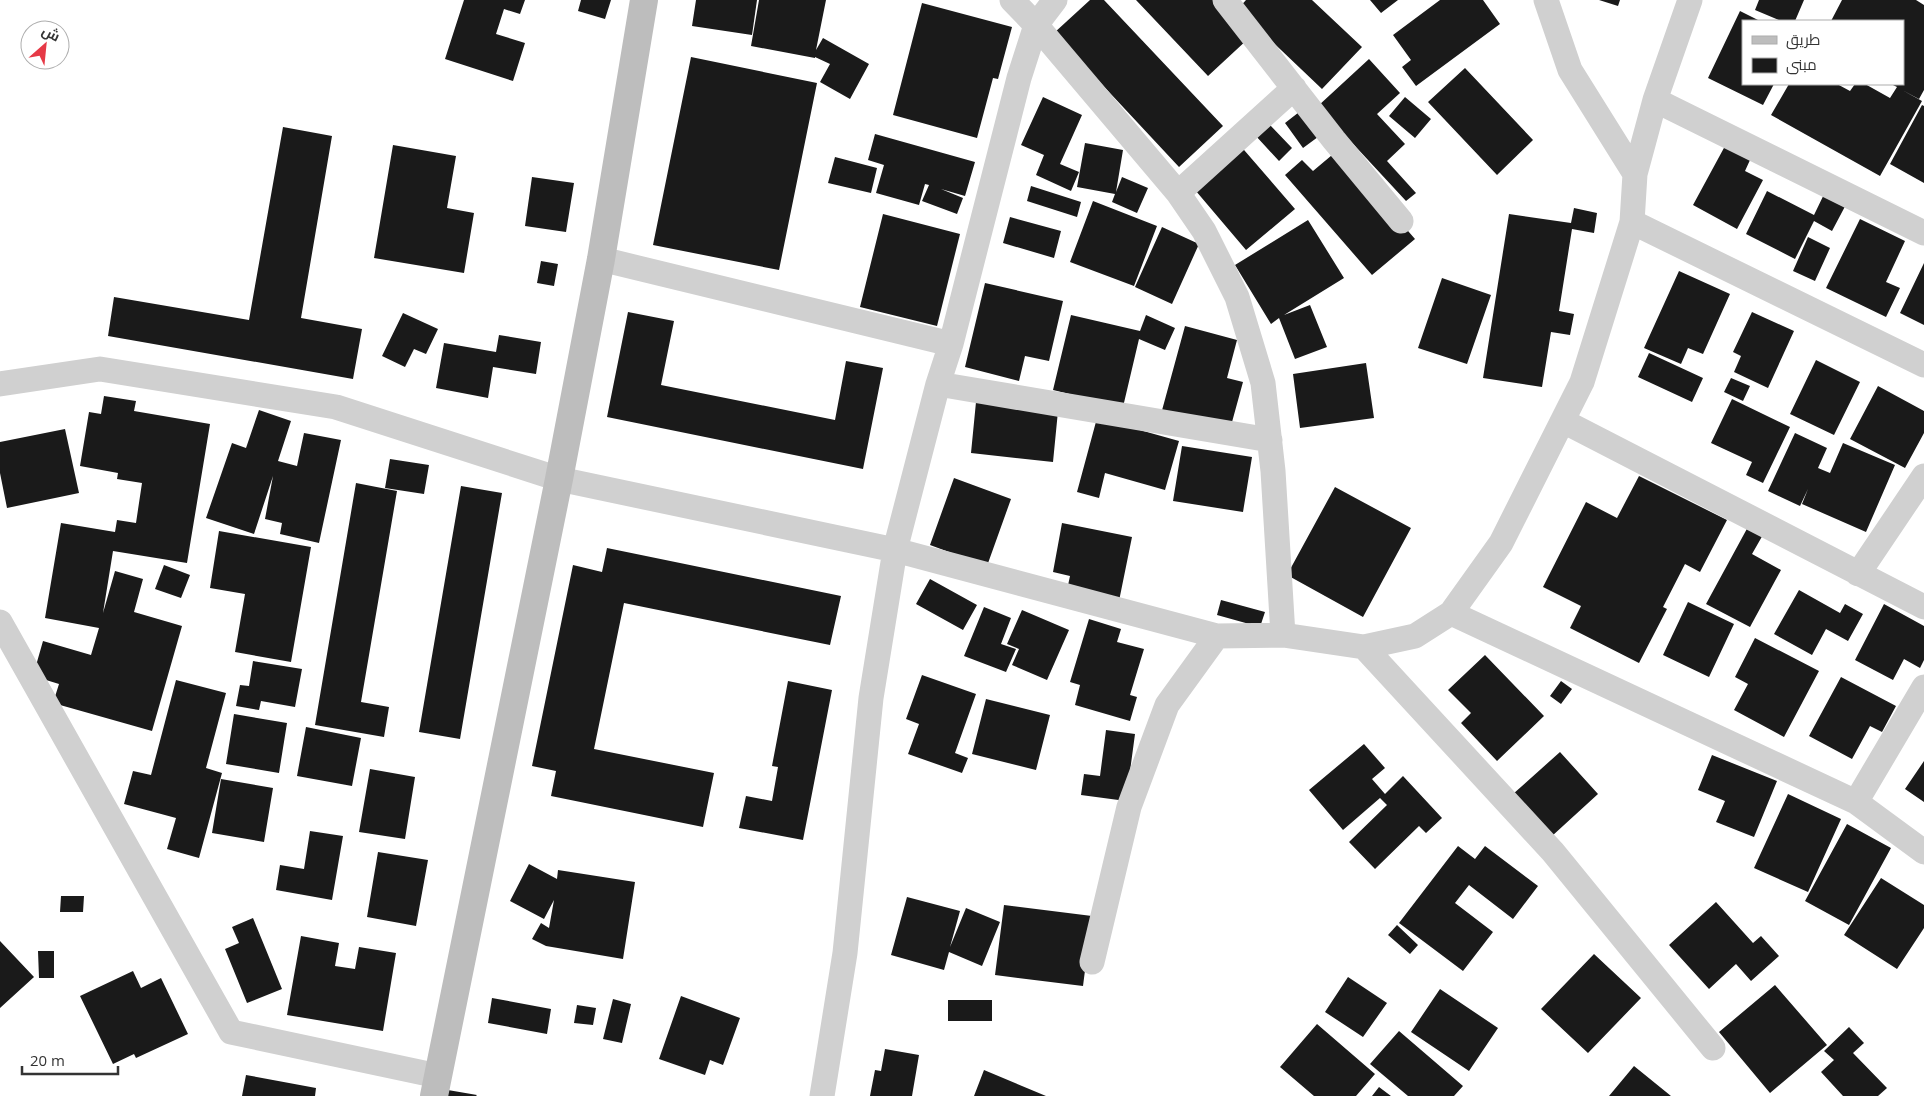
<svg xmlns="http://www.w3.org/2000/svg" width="1924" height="1096" viewBox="0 0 1924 1096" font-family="'Open Sans',Cairo,sans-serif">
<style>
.building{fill:#1a1a1a}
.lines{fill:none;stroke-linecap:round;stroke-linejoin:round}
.minor{stroke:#d0d0d0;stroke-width:25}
.secondary{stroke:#bdbdbd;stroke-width:28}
</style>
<rect width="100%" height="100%" fill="#fff"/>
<!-- building -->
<path class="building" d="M 464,0 L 525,0 L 520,14 L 504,9 L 496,34 L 525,43 L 513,81 L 445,59 Z
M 581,0 L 611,0 L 605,19 L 578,11 Z
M 696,0 L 757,0 L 752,35 L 692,26 Z
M 759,0 L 826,0 L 816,50 L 823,38 L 869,64 L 850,99 L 820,82 L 830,64 L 815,57 L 815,58 L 751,46 Z
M 1090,0 L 1104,0 L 1223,126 L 1179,167 L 1054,33 Z
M 1136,0 L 1214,0 L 1249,38 L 1208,76 Z
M 1246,0 L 1312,0 L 1362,47 L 1322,89 L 1238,9 Z
M 1370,0 L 1398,0 L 1381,13 Z
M 1440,0 L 1483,0 L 1500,24 L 1416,86 L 1402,67 L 1411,60 L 1393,35 Z
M 1599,0 L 1620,0 L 1618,6 Z
M 1759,0 L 1804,0 L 1795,21 L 1781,21 L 1755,10 Z
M 1842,0 L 1916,0 L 1924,5 L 1924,90 L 1919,99 L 1902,90 L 1922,101 L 1880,176 L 1771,115 L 1789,84 L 1837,84 L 1850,91 L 1855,84 L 1865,84 L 1890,98 L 1897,87 L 1891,84 L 1903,84 L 1903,21 L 1831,21 Z
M 922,3 L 1012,27 L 998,79 L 993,78 L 977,138 L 893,115 Z
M 1740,11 L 1760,21 L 1743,21 L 1743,84 L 1774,84 L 1763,105 L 1708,78 Z
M 691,57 L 817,83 L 779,270 L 653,245 Z
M 1369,59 L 1400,93 L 1377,114 L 1405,144 L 1387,161 L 1416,193 L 1406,201 L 1318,106 Z
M 1465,68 L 1533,140 L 1497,175 L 1428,102 Z
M 1043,97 L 1082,115 L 1060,164 L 1079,172 L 1071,191 L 1036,175 L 1044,155 L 1021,145 Z
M 1405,97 L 1431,119 L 1415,138 L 1389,116 Z
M 1922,105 L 1924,106 L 1924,183 L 1890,164 Z
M 1303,109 L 1322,134 L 1303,148 L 1285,123 Z
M 1268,123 L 1292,148 L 1279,161 L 1255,135 Z
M 283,127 L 332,136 L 301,318 L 362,329 L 353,379 L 108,336 L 114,297 L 249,320 Z
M 875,134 L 975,162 L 965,196 L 941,189 L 963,198 L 957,214 L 922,201 L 929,185 L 925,184 L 919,205 L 876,193 L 884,165 L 868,160 Z
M 1085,143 L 1123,150 L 1116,192 L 1122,177 L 1148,188 L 1137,213 L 1112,202 L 1115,194 L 1077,187 Z
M 1238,143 L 1295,209 L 1246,250 L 1190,184 Z
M 393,145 L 456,156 L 447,208 L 474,213 L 464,273 L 374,258 Z
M 1725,146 L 1750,160 L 1745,171 L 1763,180 L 1737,229 L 1693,205 Z
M 1338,150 L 1415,239 L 1372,275 L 1285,175 L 1302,160 L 1313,171 Z
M 835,157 L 877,168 L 871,193 L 828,183 Z
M 532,177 L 574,183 L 566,232 L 525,226 Z
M 1031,186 L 1081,202 L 1077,217 L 1027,201 Z
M 1828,186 L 1850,197 L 1832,231 L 1814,221 L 1795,259 L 1746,234 L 1767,191 L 1814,215 Z
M 1093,201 L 1157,226 L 1134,286 L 1070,262 Z
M 1574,208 L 1597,213 L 1594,233 L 1572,229 L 1559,311 L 1574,314 L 1570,335 L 1551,332 L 1542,387 L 1483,378 L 1509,214 L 1571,223 Z
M 883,214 L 960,234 L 937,326 L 860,307 Z
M 1010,217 L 1061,231 L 1054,258 L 1003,243 Z
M 1860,219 L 1905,241 L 1886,282 L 1900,288 L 1886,317 L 1826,288 Z
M 1308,220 L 1344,278 L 1284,315 L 1310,305 L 1327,347 L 1295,359 L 1279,318 L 1271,324 L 1235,265 Z
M 1162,227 L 1199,244 L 1172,304 L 1135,287 Z
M 1808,237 L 1830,248 L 1815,281 L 1793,271 Z
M 541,261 L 558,264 L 554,286 L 537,283 Z
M 1924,263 L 1924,325 L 1900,313 Z
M 1679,271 L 1730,294 L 1703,354 L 1688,348 L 1681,364 L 1644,348 Z
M 1442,278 L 1491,295 L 1467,364 L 1418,348 Z
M 985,283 L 1063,301 L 1049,361 L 1025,356 L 1019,381 L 965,367 Z
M 628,312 L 674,321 L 661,385 L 835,420 L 846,361 L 883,368 L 863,469 L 607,417 Z
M 1752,312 L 1794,331 L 1768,388 L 1734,372 L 1741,356 L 1733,352 Z
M 403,313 L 438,329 L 426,354 L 414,349 L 405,367 L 382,356 Z
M 1071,315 L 1140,331 L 1146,315 L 1175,328 L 1165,350 L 1139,339 L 1123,407 L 1053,390 Z
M 1185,326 L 1237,340 L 1227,378 L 1243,382 L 1229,433 L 1161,414 Z
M 499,335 L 541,342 L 536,374 L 493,367 L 488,398 L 436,388 L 444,343 L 496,352 Z
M 1649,353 L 1703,378 L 1692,402 L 1638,377 Z
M 1816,360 L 1860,382 L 1834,435 L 1790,414 Z
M 1366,363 L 1374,418 L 1300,428 L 1293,374 Z
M 1731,378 L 1750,386 L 1743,401 L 1724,392 Z
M 1878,386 L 1924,411 L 1924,433 L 1905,468 L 1850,439 Z
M 104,396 L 136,401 L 134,411 L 210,424 L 187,563 L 113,551 L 103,613 L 115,571 L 143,579 L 134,612 L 182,626 L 152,731 L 53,703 L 59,684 L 33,676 L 43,641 L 91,655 L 99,628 L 45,618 L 61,523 L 115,532 L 117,520 L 136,523 L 142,483 L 117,479 L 118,473 L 80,466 L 89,412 L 101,414 Z
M 1732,399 L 1790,427 L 1763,483 L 1746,475 L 1752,462 L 1711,443 Z
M 976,402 L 1058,411 L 1053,462 L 971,453 Z
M 259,410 L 291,421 L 278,461 L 297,466 L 304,433 L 341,440 L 319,543 L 280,534 L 282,523 L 265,519 L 273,476 L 254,534 L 206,518 L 232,443 L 246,448 Z
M 1097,418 L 1179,441 L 1165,490 L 1105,473 L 1099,498 L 1077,492 Z
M 65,429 L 79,493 L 7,508 L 0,473 L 0,442 Z
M 1795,433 L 1827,448 L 1818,468 L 1830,473 L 1843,443 L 1895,465 L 1866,532 L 1802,504 L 1808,489 L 1800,506 L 1768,491 Z
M 1182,446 L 1252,457 L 1243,512 L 1173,501 Z
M 390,459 L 429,465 L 424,494 L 385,488 Z
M 1639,476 L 1727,520 L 1700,572 L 1685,564 L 1663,607 L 1667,609 L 1639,663 L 1570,628 L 1581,606 L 1543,587 L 1586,502 L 1617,518 Z
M 954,478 L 1011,499 L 987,566 L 930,545 Z
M 356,483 L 397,491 L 361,702 L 389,707 L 384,737 L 315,725 Z
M 461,486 L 502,493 L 460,739 L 419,732 Z
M 1335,487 L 1411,528 L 1363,617 L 1287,575 Z
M 1062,523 L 1132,537 L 1119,601 L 1067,590 L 1070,576 L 1053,572 Z
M 1749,525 L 1764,533 L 1752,554 L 1781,570 L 1750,627 L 1706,604 Z
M 219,531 L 311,547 L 291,662 L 235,652 L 245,594 L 210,588 Z
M 607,548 L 841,596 L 830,645 L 624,603 L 594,749 L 714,773 L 703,827 L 551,796 L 556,771 L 532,766 L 573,565 L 602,572 Z
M 164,565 L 190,575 L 181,598 L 155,589 Z
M 930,579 L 977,605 L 963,630 L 916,604 Z
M 1799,590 L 1840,613 L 1845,604 L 1863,614 L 1848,641 L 1826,629 L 1812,655 L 1774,634 Z
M 1221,600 L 1265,612 L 1260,627 L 1217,615 Z
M 1688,602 L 1734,624 L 1709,677 L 1663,655 Z
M 1884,604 L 1924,626 L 1924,660 L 1920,668 L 1904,659 L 1893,680 L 1855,660 Z
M 984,607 L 1011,618 L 1001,644 L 1016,649 L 1006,672 L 964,656 Z
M 1022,610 L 1069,630 L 1047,680 L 1012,665 L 1019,649 L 1007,644 Z
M 1089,619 L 1121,629 L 1117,642 L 1144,649 L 1130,695 L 1137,697 L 1130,721 L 1075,705 L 1080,685 L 1070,682 Z
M 1755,638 L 1819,671 L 1784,737 L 1734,710 L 1748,684 L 1735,677 Z
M 1485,655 L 1544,716 L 1497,761 L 1461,723 L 1471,713 L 1448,690 Z
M 253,661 L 302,669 L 295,707 L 261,701 L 259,710 L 236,706 L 240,685 L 249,686 Z
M 922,675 L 976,694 L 955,753 L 968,758 L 962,773 L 908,754 L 919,724 L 906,719 Z
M 1841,677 L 1896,706 L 1882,732 L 1870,726 L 1852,759 L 1809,736 Z
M 176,680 L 226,693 L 206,768 L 222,773 L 199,858 L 167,849 L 176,818 L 124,804 L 133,771 L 151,775 Z
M 788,681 L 832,690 L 803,840 L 739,828 L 746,796 L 772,801 L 778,767 L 772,766 Z
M 1561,681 L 1572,689 L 1561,704 L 1550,696 Z
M 986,699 L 1050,715 L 1036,770 L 972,754 Z
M 234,714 L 287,723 L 279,773 L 226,764 Z
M 306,727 L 361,738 L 352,786 L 297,776 Z
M 1106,730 L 1135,734 L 1126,801 L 1081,795 L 1084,774 L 1100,776 Z
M 1364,744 L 1385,768 L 1372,779 L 1385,794 L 1403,776 L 1442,818 L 1426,833 L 1419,826 L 1375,869 L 1349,842 L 1387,805 L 1380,798 L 1343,830 L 1309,790 Z
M 1560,752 L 1598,794 L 1552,836 L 1513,794 Z
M 1712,755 L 1777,781 L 1754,837 L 1716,822 L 1725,801 L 1698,790 Z
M 1924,761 L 1924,802 L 1905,789 Z
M 370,769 L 415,777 L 405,839 L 359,832 Z
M 221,779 L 273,788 L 264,842 L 212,833 Z
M 1788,794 L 1841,819 L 1808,892 L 1754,868 Z
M 1847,824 L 1891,848 L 1849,925 L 1805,901 Z
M 310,831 L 343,836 L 332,900 L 276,890 L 280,865 L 304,869 Z
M 1458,846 L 1475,859 L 1485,846 L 1538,886 L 1513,919 L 1469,885 L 1455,903 L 1493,932 L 1463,971 L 1399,923 Z
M 378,852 L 428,860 L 416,926 L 367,917 Z
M 529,864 L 557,879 L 558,870 L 635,882 L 623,959 L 546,946 L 532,939 L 541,923 L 549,928 L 554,900 L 544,919 L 510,901 Z
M 1881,878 L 1924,905 L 1924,928 L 1897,969 L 1844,935 Z
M 61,896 L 84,896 L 83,912 L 60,912 Z
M 907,897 L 960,911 L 950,947 L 966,908 L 1000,922 L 982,966 L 949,952 L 944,970 L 891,955 Z
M 1716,902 L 1753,943 L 1761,936 L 1779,956 L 1751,981 L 1736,964 L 1709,989 L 1669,945 Z
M 1004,905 L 1092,916 L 1083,986 L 995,975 Z
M 253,918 L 282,989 L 247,1003 L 225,949 L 239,943 L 232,927 Z
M 1397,925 L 1418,945 L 1410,954 L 1388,935 Z
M 301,936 L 339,943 L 335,966 L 355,969 L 359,947 L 396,953 L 383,1031 L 287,1015 Z
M 0,941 L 34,977 L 0,1008 Z
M 38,951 L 54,951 L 54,978 L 39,978 Z
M 1594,954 L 1641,998 L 1588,1053 L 1541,1009 Z
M 133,971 L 141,988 L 161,978 L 188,1034 L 136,1058 L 134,1054 L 113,1064 L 80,996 Z
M 1348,977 L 1387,1003 L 1363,1037 L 1325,1012 Z
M 1775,985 L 1827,1045 L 1770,1093 L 1719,1032 Z
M 1440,989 L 1498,1028 L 1469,1071 L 1411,1032 Z
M 681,996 L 740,1018 L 723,1065 L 710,1060 L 705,1075 L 659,1059 Z
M 492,998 L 551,1009 L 547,1034 L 488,1023 Z
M 613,999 L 631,1004 L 622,1043 L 603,1039 Z
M 948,1000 L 992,1000 L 992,1021 L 948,1021 Z
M 577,1005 L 596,1008 L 593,1025 L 574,1023 Z
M 1317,1024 L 1375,1074 L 1356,1096 L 1314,1096 L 1280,1067 Z
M 1849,1027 L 1864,1043 L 1853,1053 L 1887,1088 L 1878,1096 L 1843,1096 L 1821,1072 L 1834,1060 L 1824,1051 Z
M 1399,1031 L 1463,1086 L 1454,1096 L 1408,1096 L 1370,1064 Z
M 885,1049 L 919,1055 L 912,1096 L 870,1096 L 875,1070 L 881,1071 Z
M 1634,1066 L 1671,1096 L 1609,1096 Z
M 984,1070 L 1046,1096 L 974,1096 Z
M 246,1075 L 316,1088 L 315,1096 L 242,1096 Z
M 1379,1087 L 1391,1096 L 1372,1096 Z
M 442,1089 L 477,1095 L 476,1096 L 441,1096 Z"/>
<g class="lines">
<!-- minor -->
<path class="minor" d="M 1012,0 L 1036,25 L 1178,193 L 1204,231 L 1237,297 L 1263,383 L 1273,471 L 1283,635
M 1225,0 L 1334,140 L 1401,221
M 1546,0 L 1570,70 L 1635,174
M 1655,100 L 1924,233
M 1178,193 L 1294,88
M 1632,222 L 1924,365
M 601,259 L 951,344
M 0,384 L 100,369 L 336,407 L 559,479 L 895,550 L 1217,636 L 1283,635 L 1364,647 L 1415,636 L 1451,613 L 1501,543 L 1582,382 L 1632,222 L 1635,174 L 1655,100 L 1690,0
M 938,384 L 1270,440
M 1563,421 L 1924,607
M 1858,574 L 1924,476
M 1451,613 L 1856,802 L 1924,852
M 0,622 L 231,1032 L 438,1076
M 1364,647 L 1553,852 L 1713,1048
M 1856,802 L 1924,687
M 1092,962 L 1129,807 L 1167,705 L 1217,636
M 822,1096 L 845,953 L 871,698 L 895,550 L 938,384 L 951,344 L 1019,78 L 1036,25 L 1055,0"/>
<!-- secondary -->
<path class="secondary" d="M 434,1096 L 559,479 L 601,259 L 644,0"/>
</g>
<!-- legend -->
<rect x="1742" y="20" width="162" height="65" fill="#ffffff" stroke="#adadad"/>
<rect x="1752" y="36" width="25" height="8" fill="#bdbdbd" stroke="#adadad"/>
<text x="1786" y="45" font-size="15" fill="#333333">طريق</text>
<rect x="1752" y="58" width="25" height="15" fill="#1a1a1a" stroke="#adadad"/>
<text x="1786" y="70" font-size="15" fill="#333333">مبنى</text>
<!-- north arrow -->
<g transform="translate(45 45) rotate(27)"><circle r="24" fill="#ffffff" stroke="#adadad"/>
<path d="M0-4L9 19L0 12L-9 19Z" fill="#e63946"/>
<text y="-8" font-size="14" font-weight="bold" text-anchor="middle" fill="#333333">ش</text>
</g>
<!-- scale -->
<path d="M22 1066v8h96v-8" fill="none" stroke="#333333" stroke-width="2.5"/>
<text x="30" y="1066" font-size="15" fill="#333333" stroke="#ffffff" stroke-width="4" paint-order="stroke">20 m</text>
</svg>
